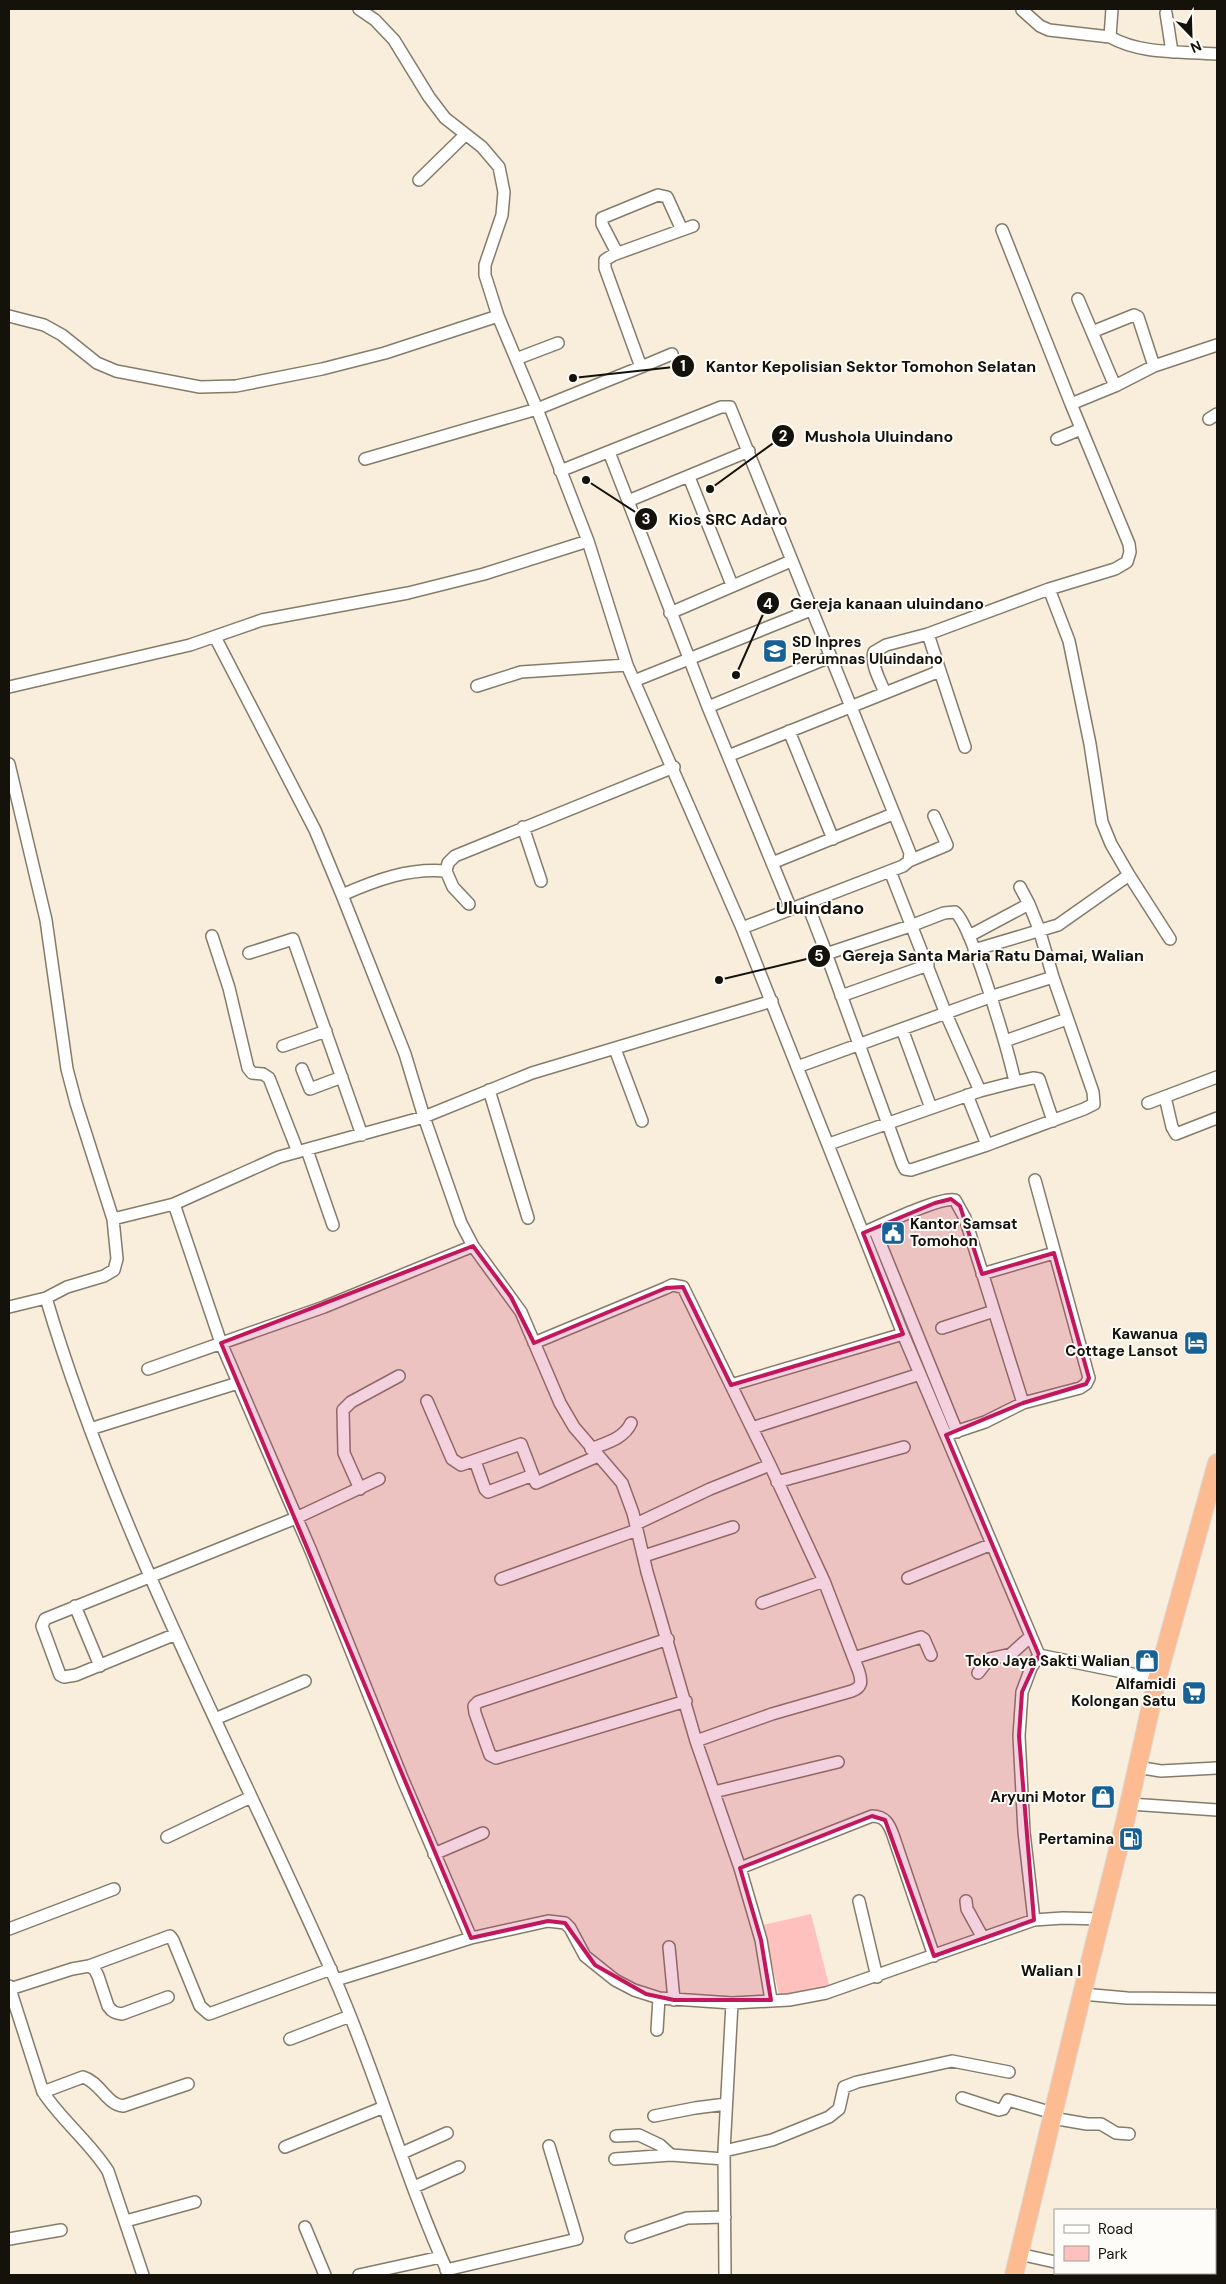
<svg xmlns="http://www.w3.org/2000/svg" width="1226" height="2284" viewBox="0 0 1226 2284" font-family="'DM Sans',sans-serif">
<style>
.green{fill:#fec1be}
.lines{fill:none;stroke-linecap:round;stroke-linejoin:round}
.minor-casing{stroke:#847c6a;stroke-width:14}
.highway-casing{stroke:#dad9d8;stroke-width:20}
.minor{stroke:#fff;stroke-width:11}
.highway{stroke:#fdbb91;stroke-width:18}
.marked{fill:#c2185b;fill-opacity:0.2;stroke:#c2185b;stroke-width:4;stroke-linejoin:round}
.labels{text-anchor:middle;stroke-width:4;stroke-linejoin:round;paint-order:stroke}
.poi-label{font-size:15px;font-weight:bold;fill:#15120b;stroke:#fefcf8;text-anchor:end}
.neighbourhood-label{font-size:16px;font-weight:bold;fill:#15120b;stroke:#fefcf8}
.quarter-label{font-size:18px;font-weight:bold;fill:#15120b;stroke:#fefcf8}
.leader{fill:none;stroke:#15120b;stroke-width:2}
.callout-dot{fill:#15120b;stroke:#fefcf8;stroke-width:2}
.mark-label{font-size:15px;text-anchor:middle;font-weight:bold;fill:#fff}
.callout-label{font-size:16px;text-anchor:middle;font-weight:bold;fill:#15120b;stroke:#fefcf8;stroke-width:4;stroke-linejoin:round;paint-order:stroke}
</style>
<rect width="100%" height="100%" fill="#f8eedb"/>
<!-- green -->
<path class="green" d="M 811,1914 L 830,1989 L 780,1999 L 763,1925 Z"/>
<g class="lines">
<defs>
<path id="minor" d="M 359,9 L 375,20 L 394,40 L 429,97 L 445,118 L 482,147 L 499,167 L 504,192 L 502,215 L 485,265 L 485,275 L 498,316 L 537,409 L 588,541 L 627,665 L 742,928 L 903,1334 L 1039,1655 L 1157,1679
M 1112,9 L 1110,37 C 1142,55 1182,51 1217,54
M 1022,10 L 1040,26 L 1049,30 L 1110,37
M 1166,13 L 1172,52
M 419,180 L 465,135
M 1002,230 L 1071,404
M 617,253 L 602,224 L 602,218 L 658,195 L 667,197 L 682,230
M 1078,299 L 1092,332 L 1134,315 L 1138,317 L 1154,366
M 9,316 L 44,325 L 62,335 L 97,363 L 116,371 L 200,387 L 236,386 L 322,369 L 385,353 L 498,316
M 1092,332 L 1115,386
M 516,359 L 558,343
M 641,367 L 672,354
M 1209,419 L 1217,414
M 1057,439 L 1081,429
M 609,452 L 708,707 L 791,909
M 365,459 L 537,409 L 641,367 L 605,268 L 605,260 L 613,255 L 693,226
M 560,471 L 721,407 L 730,407 L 910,853 L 909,861 L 903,866 L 742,928
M 689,477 L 732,585
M 628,501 L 749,451
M 1049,589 L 1069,641 L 1090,744 L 1102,822 L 1111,844 L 1129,875 L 1170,939
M 670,613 L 791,561
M 215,637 L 315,830 L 342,895 L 405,1054 L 424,1117 L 461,1223 L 473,1246 L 521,1312 L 560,1403 L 574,1427 L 622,1483 L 633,1513 L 647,1572 L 696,1741 L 740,1868 L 761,1940 L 771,2000
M 940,671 L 965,747
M 634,681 L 811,610
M 477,686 L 521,672 L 627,665
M 9,687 L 190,645 L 262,620 L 408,593 L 484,574 L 588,541
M 885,693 C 881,682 870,664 874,652 L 886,645 L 928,634
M 708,707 L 830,657
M 789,731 L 833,839
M 728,756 L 940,671 L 928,634 L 1049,589 L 1115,569 L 1127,562 L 1130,552 L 1129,544 L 1071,404 L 1115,386 L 1154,366 L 1217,345
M 9,764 L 46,920 L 67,1069 L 76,1103 L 113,1219
M 523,827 L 541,881
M 909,861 L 947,845 L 934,816
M 772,863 L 893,814
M 1020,887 L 1029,904
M 342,895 C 376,880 408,868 446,871
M 807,903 L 827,955
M 469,904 L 453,887 L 446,871 L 448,863 L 455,856 L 674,767
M 212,936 L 229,988 L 248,1068 L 252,1073 L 263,1074 L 269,1078 L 298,1152
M 969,936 L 1029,904 L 1039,929 L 1053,977 L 1093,1092 L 1094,1104 L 1084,1109 L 987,1145 L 911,1170 L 905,1169 L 902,1163 L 827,956 L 829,953 L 913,925 L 944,913 L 955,912 C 972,925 1009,1054 1015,1082 L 1033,1078 L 1039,1079 L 1053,1121
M 974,950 L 1058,925 L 1129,875
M 249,953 L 293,939 L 362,1135
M 841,996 L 928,965
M 902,1029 L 931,1108
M 1005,1041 L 1067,1019
M 283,1046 L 326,1031
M 615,1049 L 642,1121
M 797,1067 L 990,997 L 1053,977
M 302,1069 L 310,1089 L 342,1077
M 489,1090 L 528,1218
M 980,1091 L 1015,1082
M 967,1095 L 987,1145
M 1165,1097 L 1172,1127 L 1176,1134 L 1217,1118
M 1148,1103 L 1217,1077
M 829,1144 L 980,1091 L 946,1014 L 890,871
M 307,1150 L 333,1225
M 174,1204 L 221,1343 L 311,1551 L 403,1780 L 471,1938 L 548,1921 L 565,1923 L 570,1928 L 585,1956 L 615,1980 L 634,1990 L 659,1998 L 732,2003 L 789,2000 L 826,1993 L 1034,1920 L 1063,1918 L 1101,1919
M 874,1228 L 957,1432
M 863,1233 C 879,1226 941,1196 955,1200 L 965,1218 L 1023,1403
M 982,1274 L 1054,1253
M 46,1298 C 116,1534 235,1752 334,1977 C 377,2074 405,2179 449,2275
M 9,1307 L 46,1298 L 67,1287 L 104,1276 L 114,1270 L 117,1259 L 113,1219 L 174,1204 L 279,1157 L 424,1117 L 532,1073 L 772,1001
M 942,1328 L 994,1311
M 534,1343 L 666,1288 L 672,1285 L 683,1287 L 770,1465 L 824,1581 L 859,1672 C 862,1682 862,1687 852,1691 L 772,1714 L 696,1741
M 148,1369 L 324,1307 L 473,1246
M 731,1385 L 903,1334
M 427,1401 L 452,1459 L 461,1465 L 521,1444 L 536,1483 L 598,1456
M 752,1428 L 920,1374
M 90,1429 L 238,1383
M 946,1435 L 985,1422 L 1023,1403 L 1080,1388 L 1086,1384 L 1089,1378 L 1035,1180
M 591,1449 C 605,1443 624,1439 631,1423
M 475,1461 L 485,1489 L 488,1492 L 533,1475
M 777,1482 L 904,1447
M 360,1489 L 344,1453 L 343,1410 L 351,1402 L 399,1376
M 636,1524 L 710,1489 L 770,1465
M 644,1556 L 733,1527
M 908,1578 L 992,1544
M 501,1579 L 637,1530
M 762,1603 L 824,1581
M 75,1606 L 100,1666
M 176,1634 L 76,1675 L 64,1677 L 60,1675 L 42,1626 L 45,1619 L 50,1617 L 296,1518 L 379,1479
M 668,1639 L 478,1702 L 474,1706 L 475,1713 L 490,1755 L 496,1758 L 686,1701
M 854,1658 L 921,1637 L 924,1639 L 931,1655
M 978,1673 L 989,1659 L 1011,1654 L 1031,1636
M 215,1719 L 305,1681
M 1137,1767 L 1161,1771 L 1217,1768
M 714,1792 L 838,1762
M 1130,1804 L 1217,1810
M 167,1837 L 251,1797
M 434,1854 L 483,1833
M 740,1868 L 872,1816 C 885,1816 889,1824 893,1835 L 934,1956
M 859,1901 L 877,1977
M 966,1901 L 967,1909 L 983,1938
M 1034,1920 L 1024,1832 L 1019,1736 L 1022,1692 L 1031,1668 L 1039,1655
M 9,1929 L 114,1889
M 669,1947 L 674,2000
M 89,1966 L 170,1936 L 173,1940 L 200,2006 L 209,2014 L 331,1969
M 336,1980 L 471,1938
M 9,1986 L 43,2092 C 62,2121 90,2142 108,2171 L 143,2275
M 10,1989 L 72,1969 L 89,1966 L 95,1970 L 98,1976 L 108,2006 C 112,2012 115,2013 122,2014 L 168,1997
M 1082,1994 L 1127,1998 L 1217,1999
M 657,2030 L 659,1998
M 290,2039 L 350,2016
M 43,2092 L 83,2077 C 100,2082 106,2104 123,2106 L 188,2084
M 962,2098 L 999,2110 L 1003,2109 L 1008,2100 L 1053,2113
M 654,2116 L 695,2108 L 726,2104
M 1052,2118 L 1087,2124 L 1101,2124 L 1116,2133 L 1129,2134
M 616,2136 L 639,2135 L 660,2145 L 671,2155 L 724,2159
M 285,2147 L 384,2107
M 724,2151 L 772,2140 L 829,2117 L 839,2109 L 844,2087 L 857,2082 L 952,2061 L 1009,2072
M 402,2153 L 447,2133
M 615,2159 L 671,2155
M 414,2187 L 459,2167
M 126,2221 L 195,2202
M 305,2227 L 325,2275
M 631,2237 L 687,2218 L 725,2217
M 9,2239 L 61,2230
M 1019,2254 L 1055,2262
M 446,2270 L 577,2239 L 549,2146
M 1117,2273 L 1124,2274
M 1166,2273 L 1167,2275
M 359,2275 L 441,2257
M 725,2275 L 724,2151 L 732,2003"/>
<path id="highway" d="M 1014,2275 L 1082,1994 L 1125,1822 L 1157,1679 L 1217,1463"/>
</defs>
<!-- minor casing -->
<use href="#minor" class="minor-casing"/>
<!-- highway casing -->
<use href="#highway" class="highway-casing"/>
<!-- minor -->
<use href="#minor" class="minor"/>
<!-- highway -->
<use href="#highway" class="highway"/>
</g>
<!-- marked area -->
<path class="marked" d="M 951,1199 L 960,1206 L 982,1274 L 1054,1253 L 1089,1378 L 1086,1384 L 1023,1403 L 946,1435 L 1039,1655 L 1022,1692 L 1019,1736 L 1034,1920 L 934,1956 L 885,1820 L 872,1816 L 740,1868 L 761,1940 L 771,2000 L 674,2000 L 646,1994 L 595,1965 L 565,1923 L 548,1921 L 471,1938 L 221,1343 L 473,1246 L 511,1297 L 534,1343 L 666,1288 L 683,1287 L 731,1385 L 903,1334 L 863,1233 L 935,1203 Z"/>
<!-- icons -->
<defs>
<symbol id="school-square" viewBox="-11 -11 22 22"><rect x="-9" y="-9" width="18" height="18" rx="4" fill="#186195" stroke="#fefcf8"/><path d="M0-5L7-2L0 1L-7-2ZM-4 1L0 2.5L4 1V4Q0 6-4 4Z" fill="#fff"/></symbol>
<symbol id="civic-square" viewBox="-11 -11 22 22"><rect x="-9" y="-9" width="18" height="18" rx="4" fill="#186195" stroke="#fefcf8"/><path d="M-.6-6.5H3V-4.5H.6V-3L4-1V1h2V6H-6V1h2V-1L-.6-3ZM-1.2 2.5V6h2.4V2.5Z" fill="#fff"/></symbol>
<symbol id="hotel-square" viewBox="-11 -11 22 22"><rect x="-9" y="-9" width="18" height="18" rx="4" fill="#186195" stroke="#fefcf8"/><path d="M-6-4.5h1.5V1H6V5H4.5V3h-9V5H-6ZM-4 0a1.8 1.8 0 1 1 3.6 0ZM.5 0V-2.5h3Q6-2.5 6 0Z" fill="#fff"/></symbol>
<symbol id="shop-square" viewBox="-11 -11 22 22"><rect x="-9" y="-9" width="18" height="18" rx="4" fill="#186195" stroke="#fefcf8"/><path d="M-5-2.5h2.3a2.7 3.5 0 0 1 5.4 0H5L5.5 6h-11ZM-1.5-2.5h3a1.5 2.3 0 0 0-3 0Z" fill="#fff"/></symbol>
<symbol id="supermarket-square" viewBox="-11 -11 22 22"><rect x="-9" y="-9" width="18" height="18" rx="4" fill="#186195" stroke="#fefcf8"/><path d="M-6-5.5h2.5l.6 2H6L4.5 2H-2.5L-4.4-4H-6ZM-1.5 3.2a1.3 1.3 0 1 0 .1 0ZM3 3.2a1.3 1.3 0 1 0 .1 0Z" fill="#fff"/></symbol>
<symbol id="fuel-square" viewBox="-11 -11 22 22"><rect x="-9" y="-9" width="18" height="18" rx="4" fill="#186195" stroke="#fefcf8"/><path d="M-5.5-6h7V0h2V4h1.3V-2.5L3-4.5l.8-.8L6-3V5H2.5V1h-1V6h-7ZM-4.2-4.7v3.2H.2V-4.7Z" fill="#fff"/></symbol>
</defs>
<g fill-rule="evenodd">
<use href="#school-square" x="761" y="637" width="28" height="28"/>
<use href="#civic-square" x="879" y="1219" width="28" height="28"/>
<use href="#hotel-square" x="1182" y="1329" width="28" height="28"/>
<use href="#shop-square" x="1133" y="1647" width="28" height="28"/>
<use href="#supermarket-square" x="1180" y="1679" width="28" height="28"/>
<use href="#shop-square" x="1089" y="1783" width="28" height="28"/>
<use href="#fuel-square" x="1117" y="1825" width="28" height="28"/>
</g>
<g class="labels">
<!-- poi labels -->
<g class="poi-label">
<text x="792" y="647" text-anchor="start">SD Inpres<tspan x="792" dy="17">Perumnas Uluindano</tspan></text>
<text x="910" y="1229" text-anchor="start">Kantor Samsat<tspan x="910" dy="17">Tomohon</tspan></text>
<text x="1178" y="1339">Kawanua<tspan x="1178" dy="17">Cottage Lansot</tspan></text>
<text x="1130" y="1666">Toko Jaya Sakti Walian</text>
<text x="1176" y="1689">Alfamidi<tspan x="1176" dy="17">Kolongan Satu</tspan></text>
<text x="1086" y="1802">Aryuni Motor</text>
<text x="1114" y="1844">Pertamina</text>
</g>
<!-- neighbourhood labels -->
<g class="neighbourhood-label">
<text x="1051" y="1976">Walian I</text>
</g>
<!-- quarter labels -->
<g class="quarter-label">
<text x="820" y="914">Uluindano</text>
</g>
</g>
<!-- callouts -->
<path class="leader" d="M573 378L683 366M710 489L783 436M586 480L646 519M736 675L768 603M719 980L819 956"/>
<g class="callout-dot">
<circle cx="573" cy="378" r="5"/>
<circle cx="710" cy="489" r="5"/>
<circle cx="586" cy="480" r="5"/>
<circle cx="736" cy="675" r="5"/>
<circle cx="719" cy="980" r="5"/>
<circle cx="683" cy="366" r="12"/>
<circle cx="783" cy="436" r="12"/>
<circle cx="646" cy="519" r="12"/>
<circle cx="768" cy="603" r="12"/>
<circle cx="819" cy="956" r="12"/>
</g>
<g class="mark-label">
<text x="683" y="371">1</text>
<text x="783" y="441">2</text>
<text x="646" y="524">3</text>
<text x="768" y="609">4</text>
<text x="819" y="961">5</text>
</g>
<g class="callout-label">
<text x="871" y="372">Kantor Kepolisian Sektor Tomohon Selatan</text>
<text x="879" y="442">Mushola Uluindano</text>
<text x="728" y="525">Kios SRC Adaro</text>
<text x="887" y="609">Gereja kanaan uluindano</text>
<text x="993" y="961">Gereja Santa Maria Ratu Damai, Walian</text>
</g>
<!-- border -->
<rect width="1226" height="2284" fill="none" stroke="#15120b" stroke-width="20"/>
<!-- legend -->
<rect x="1054" y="2209" width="162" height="65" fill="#fefcf8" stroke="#a19e99"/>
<rect x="1064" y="2225" width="25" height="8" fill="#ffffff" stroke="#a19e99"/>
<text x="1098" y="2234" font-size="15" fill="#15120b">Road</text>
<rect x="1064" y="2246" width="25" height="15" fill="#fec1be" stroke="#a19e99"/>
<text x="1098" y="2259" font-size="15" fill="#15120b">Park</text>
<!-- north arrow -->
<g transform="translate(1191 35) rotate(157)" stroke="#fefcf8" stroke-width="4" paint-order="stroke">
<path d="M0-4L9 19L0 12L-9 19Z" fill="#15120b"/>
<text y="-8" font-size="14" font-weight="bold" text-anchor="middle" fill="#15120b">N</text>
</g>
</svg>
